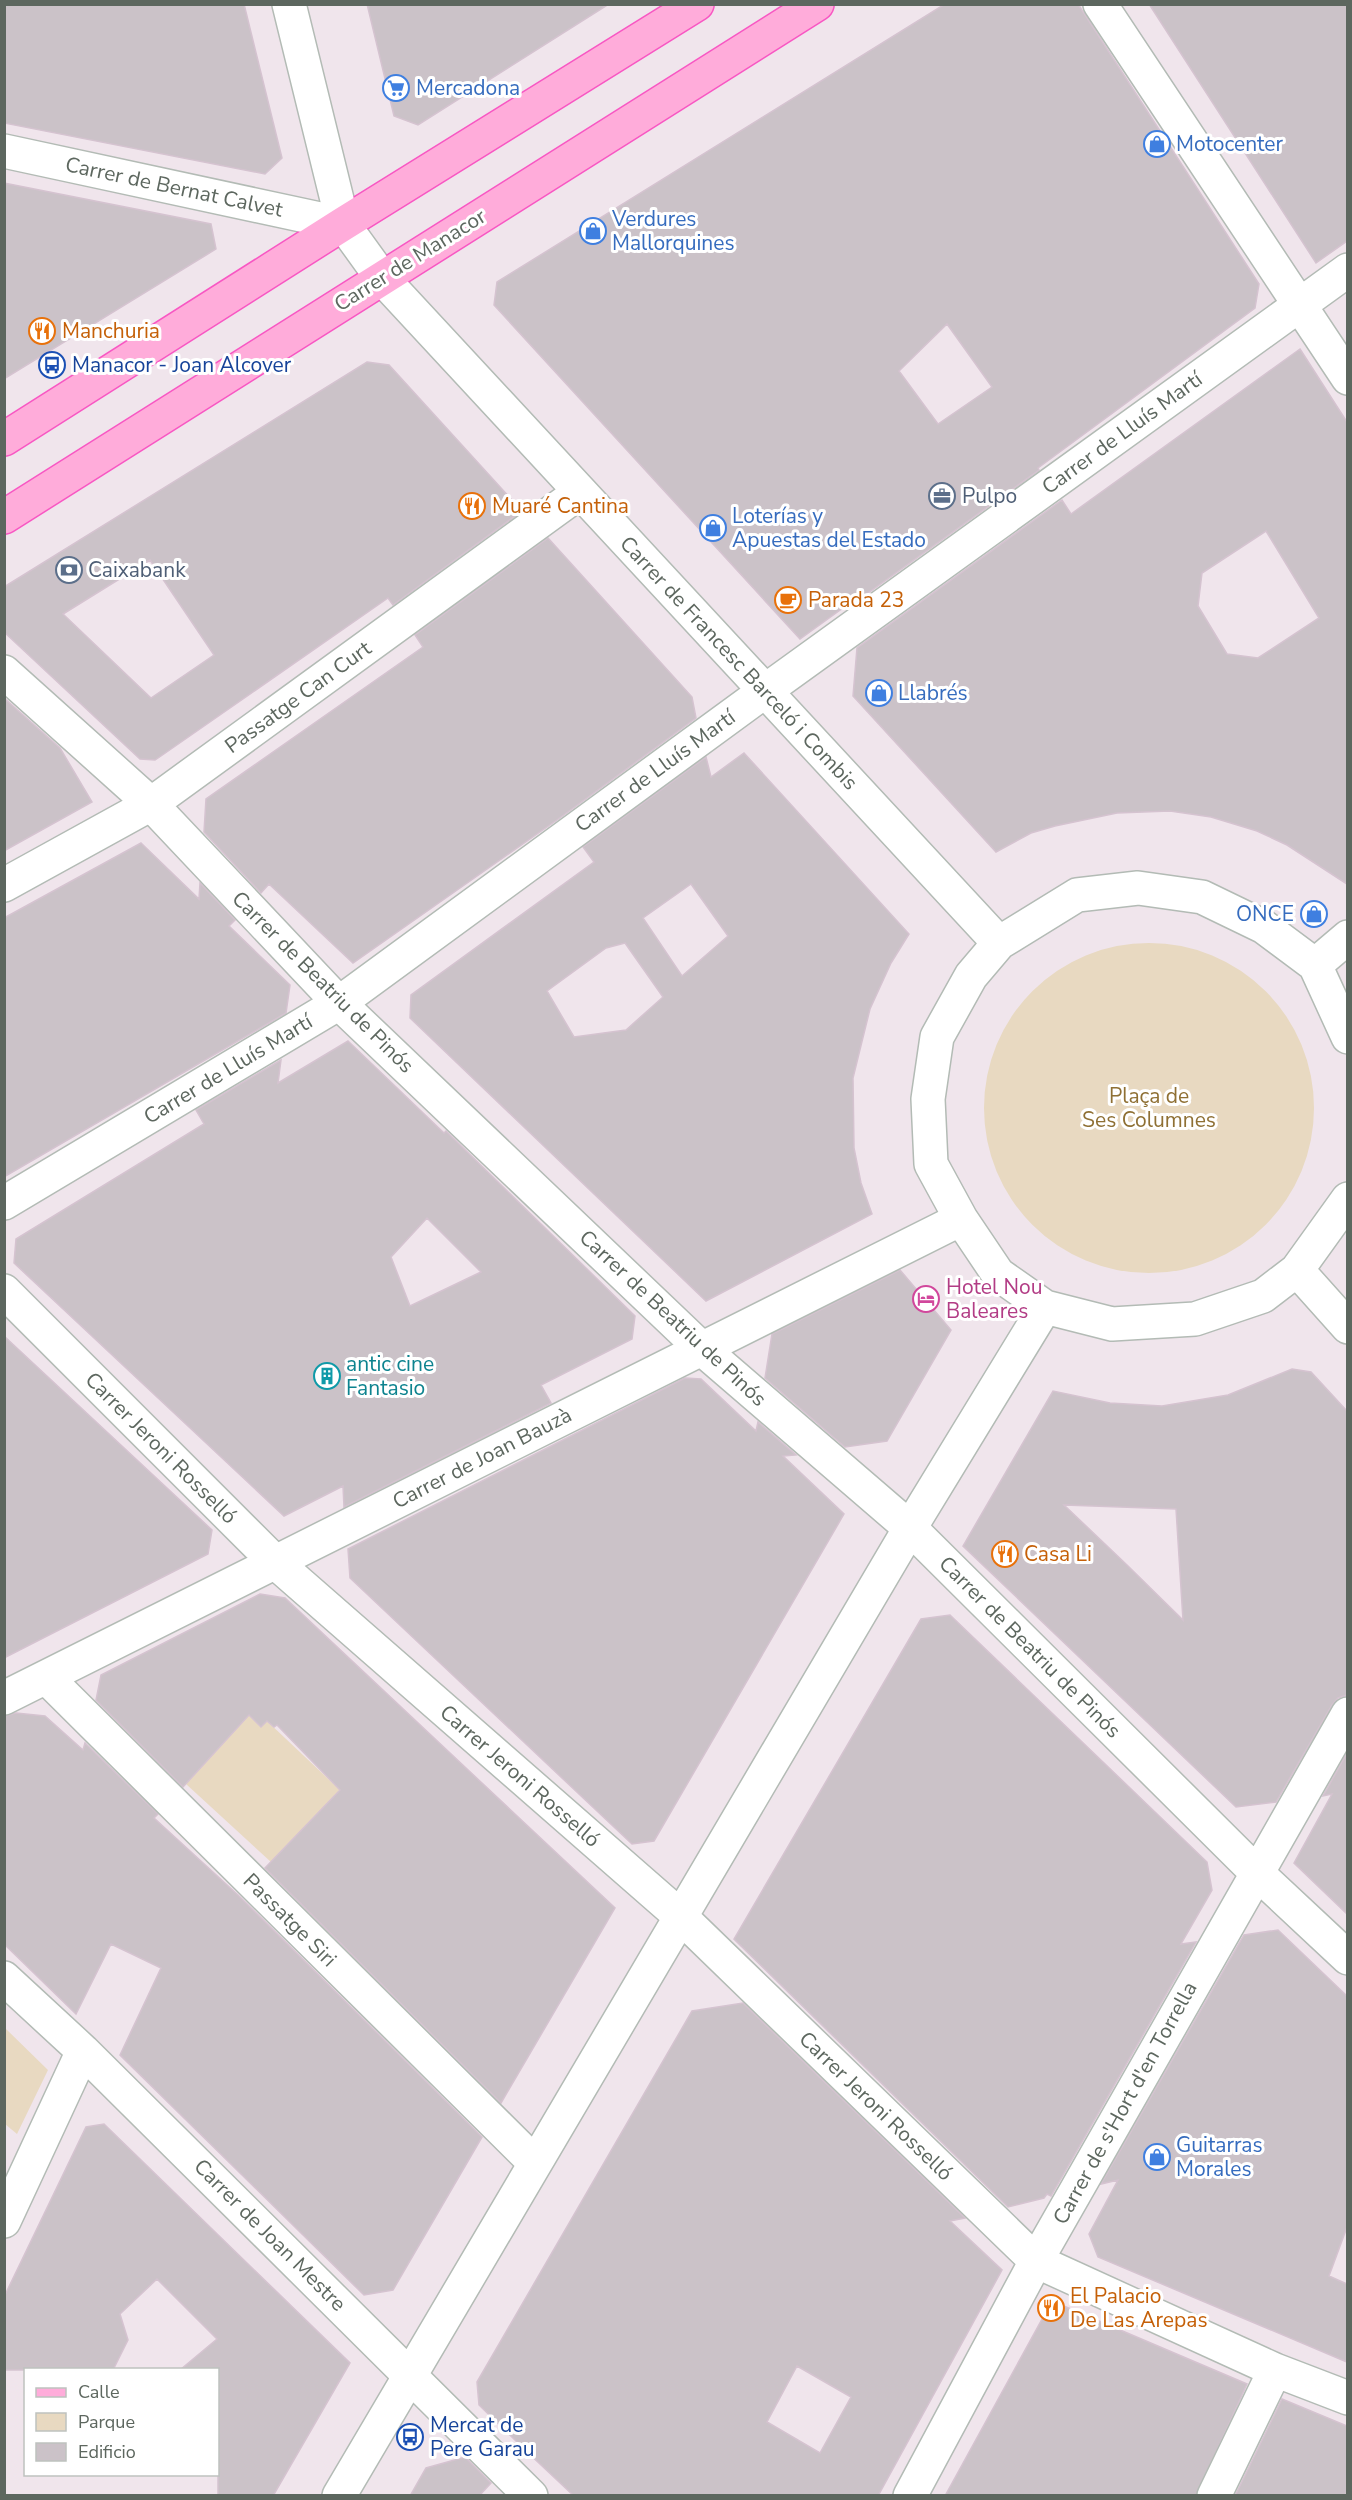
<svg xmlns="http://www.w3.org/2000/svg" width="1352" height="2500" viewBox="0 0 1352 2500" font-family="'Nunito Sans',sans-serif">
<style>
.green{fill:#e8d9c1}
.building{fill:#cbc2c8;stroke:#d5c3d0;stroke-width:1.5;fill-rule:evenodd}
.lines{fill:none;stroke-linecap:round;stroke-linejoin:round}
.minor-casing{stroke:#b3bbb5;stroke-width:36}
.major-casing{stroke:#f857c3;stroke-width:36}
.minor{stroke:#fff;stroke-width:33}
.major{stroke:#ffacda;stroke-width:33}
.labels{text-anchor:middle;stroke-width:6;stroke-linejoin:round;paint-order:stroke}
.shop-label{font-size:21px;fill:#366cbe;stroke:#fff;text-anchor:start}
.street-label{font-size:21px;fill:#5d675f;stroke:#fff}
.food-label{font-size:21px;fill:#c56008;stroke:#fff;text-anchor:start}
.transit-label{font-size:21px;fill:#164399;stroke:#fff;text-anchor:start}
.service-label{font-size:21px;fill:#4e5e75;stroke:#fff;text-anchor:start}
.park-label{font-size:21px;fill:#8f7034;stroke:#fff}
.hotel-label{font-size:21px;fill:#b23c85;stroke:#fff;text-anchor:start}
.culture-label{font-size:21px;fill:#0d838f;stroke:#fff;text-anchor:start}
</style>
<rect width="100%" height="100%" fill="#f0e5ec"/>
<!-- green -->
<path class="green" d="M984 1108a165 165 0 1 1 330 0a165 165 0 1 1-330 0Z
M 249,1715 L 261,1727 L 267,1721 L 340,1790 L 271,1862 L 186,1784 Z
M 4,2027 L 48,2070 L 17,2134 L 5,2124 Z"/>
<!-- building -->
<path class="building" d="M 4,4 L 244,4 L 282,158 L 265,174 L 4,123 Z
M 367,4 L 609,4 L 418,125 L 394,116 Z
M 945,4 L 1078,4 L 1259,284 L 1255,308 L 1038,468 L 1039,470 L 861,598 L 861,595 L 800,639 L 494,305 L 497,282 ZM 947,324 L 992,387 L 938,424 L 899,371 Z
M 1149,4 L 1347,4 L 1347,241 L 1316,263 Z
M 4,183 L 211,224 L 216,249 L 4,379 Z
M 1300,349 L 1347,422 L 1347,884 L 1287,845 L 1257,831 L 1211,817 L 1170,811 L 1117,813 L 1055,826 L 1031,833 L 996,852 L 853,696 L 857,648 L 1062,500 L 1071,514 ZM 1266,531 L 1319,618 L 1258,658 L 1227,654 L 1198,606 L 1202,573 Z
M 367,362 L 389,365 L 522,511 L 393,605 L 388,598 L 161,756 L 155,760 L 140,759 L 4,632 L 4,587 ZM 150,560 L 214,655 L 151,698 L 63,614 Z
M 548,538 L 692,697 L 696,718 L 557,820 L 353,963 L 269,884 L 261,893 L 204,832 L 206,799 L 423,647 L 415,635 Z
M 4,698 L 60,748 L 92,802 L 4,851 Z
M 744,753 L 909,934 L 891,963 L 870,1009 L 853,1078 L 854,1148 L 861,1183 L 872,1214 L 706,1301 L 410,1018 L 411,995 L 594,862 L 583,847 L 706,757 L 711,777 ZM 691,884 L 728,936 L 682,976 L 643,918 ZM 625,943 L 663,997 L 626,1030 L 574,1037 L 547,991 L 606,948 Z
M 141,843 L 199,899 L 200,883 L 235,920 L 229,926 L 290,985 L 286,1013 L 4,1177 L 4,918 Z
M 348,1041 L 444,1133 L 446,1131 L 450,1135 L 635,1316 L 632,1339 L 541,1385 L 551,1403 L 344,1507 L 343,1486 L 284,1516 L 14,1263 L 16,1239 L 204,1124 L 196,1110 L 281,1060 L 278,1083 ZM 427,1218 L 481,1272 L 410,1306 L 391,1257 Z
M 900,1270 L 951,1330 L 887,1441 L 845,1447 L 765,1378 L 772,1334 Z
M 4,1336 L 212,1530 L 208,1554 L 4,1658 Z
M 1292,1369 L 1311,1372 L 1347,1411 L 1347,1695 L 1338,1698 L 1332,1705 L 1276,1802 L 1236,1807 L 963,1546 L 1053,1391 L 1110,1403 L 1162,1406 L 1228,1395 ZM 1064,1505 L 1176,1509 L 1183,1620 L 1127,1565 Z
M 685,1378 L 701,1379 L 756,1431 L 758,1422 L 796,1455 L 783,1456 L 844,1514 L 654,1841 L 632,1844 L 350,1578 L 348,1549 Z
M 260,1594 L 285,1598 L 615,1908 L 501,2103 L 265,1868 L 340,1790 L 277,1725 L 274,1727 L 267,1721 L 261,1727 L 249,1715 L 183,1787 L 96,1700 L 101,1675 Z
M 950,1615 L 1207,1862 L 1212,1890 L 1181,1944 L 1196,1942 L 1051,2196 L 1047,2194 L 1044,2198 L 1008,2207 L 734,1939 L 921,1619 Z
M 16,1713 L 45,1716 L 83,1750 L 85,1743 L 158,1814 L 154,1818 L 238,1895 L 482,2137 L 393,2290 L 364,2295 L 120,2055 L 161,1968 L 111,1944 L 76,2014 L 4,1944 L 4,1716 Z
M 1347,1753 L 1347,1914 L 1294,1863 L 1332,1794 L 1323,1796 Z
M 1278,1930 L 1347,1996 L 1347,2227 L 1329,2276 L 1347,2284 L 1347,2362 L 1098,2257 L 1089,2234 L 1118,2180 L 1101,2184 L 1244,1935 Z
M 743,2003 L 965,2218 L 950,2221 L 1002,2270 L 878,2496 L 574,2496 L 524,2449 L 518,2456 L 506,2445 L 517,2442 L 479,2405 L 477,2382 L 692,2011 ZM 797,2366 L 851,2397 L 820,2453 L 767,2422 Z
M 104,2124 L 350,2363 L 273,2496 L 218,2496 L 218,2370 L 180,2370 L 217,2339 L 157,2279 L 120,2314 L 128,2340 L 113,2370 L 4,2370 L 4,2297 L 86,2127 Z
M 1052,2301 L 1247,2384 L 1196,2496 L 945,2496 Z
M 1282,2399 L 1347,2426 L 1347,2496 L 1235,2496 Z
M 465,2457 L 491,2483 L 479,2496 L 410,2496 L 426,2468 Z"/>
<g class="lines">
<defs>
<path id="minor" d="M 289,4 L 343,224 L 382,278 L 999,943
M 1100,4 L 1348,378
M 4,151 L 343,224
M 4,672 L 151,804 L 339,1003 L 701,1348 L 910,1528 L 1256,1872 L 1348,1958
M 4,885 L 151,804 L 580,492
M 1315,965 L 1348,937
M 1348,1037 L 1315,965 L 1264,927 L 1202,897 L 1138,888 L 1077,895 L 999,943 L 971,976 L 937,1037 L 928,1099 L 931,1164 L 961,1219 L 998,1274 L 1045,1307 L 1112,1324 L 1195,1319 L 1263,1296 L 1297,1270 L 1348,1199
M 4,1203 L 339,1003 L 765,691 L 1348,270
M 1297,1270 L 1348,1327
M 4,1291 L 275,1562 L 680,1916 L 1036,2261 L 1275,2370 L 1348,2398
M 46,1677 L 535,2163
M 4,1698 L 961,1219
M 4,1978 L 83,2051 L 531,2496
M 4,2221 L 83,2051
M 339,2496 L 910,1528 L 1045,1307
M 910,2496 L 1036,2261 L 1348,1714
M 1214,2496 L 1275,2370"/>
<path id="major" d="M 4,439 L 343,224 L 697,4
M 4,517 L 817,4"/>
</defs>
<!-- minor casing -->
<use href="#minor" class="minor-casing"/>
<!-- major casing -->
<use href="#major" class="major-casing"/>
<!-- minor -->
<use href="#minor" class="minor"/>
<!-- major -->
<use href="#major" class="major"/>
</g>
<!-- icons -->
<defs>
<symbol id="supermarket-ring" viewBox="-11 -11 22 22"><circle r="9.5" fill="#fff" stroke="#3f7fe0" stroke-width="1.5"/><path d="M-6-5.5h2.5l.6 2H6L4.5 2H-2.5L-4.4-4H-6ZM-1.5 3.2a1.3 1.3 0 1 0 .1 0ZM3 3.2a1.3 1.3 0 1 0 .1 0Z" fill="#3f7fe0"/></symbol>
<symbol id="shop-ring" viewBox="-11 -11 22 22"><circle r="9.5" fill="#fff" stroke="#3f7fe0" stroke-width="1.5"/><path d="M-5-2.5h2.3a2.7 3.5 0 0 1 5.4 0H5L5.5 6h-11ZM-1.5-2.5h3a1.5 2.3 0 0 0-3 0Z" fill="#3f7fe0"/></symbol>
<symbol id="restaurant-ring" viewBox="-11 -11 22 22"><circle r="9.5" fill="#fff" stroke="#e8710a" stroke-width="1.5"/><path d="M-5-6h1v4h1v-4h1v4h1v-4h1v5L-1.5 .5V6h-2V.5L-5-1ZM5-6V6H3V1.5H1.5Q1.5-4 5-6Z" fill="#e8710a"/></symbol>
<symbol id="bus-ring" viewBox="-11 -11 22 22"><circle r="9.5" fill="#fff" stroke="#1a4fb4" stroke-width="1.5"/><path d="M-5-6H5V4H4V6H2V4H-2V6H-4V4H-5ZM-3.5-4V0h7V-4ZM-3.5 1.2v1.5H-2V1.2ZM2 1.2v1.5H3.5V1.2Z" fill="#1a4fb4"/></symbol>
<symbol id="office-ring" viewBox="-11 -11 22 22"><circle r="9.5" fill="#fff" stroke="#5c6f8a" stroke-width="1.5"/><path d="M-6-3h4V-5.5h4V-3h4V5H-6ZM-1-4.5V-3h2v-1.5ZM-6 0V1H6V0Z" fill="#5c6f8a"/></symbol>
<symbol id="bank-ring" viewBox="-11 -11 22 22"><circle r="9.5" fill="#fff" stroke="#5c6f8a" stroke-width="1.5"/><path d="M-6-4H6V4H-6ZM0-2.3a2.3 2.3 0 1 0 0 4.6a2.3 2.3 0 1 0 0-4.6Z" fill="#5c6f8a"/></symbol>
<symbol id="cafe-ring" viewBox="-11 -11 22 22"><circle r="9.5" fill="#fff" stroke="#e8710a" stroke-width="1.5"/><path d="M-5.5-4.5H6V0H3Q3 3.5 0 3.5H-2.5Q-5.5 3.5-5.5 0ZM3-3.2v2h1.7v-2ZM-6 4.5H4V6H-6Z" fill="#e8710a"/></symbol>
<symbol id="hotel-ring" viewBox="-11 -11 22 22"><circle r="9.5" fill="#fff" stroke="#d1479c" stroke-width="1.5"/><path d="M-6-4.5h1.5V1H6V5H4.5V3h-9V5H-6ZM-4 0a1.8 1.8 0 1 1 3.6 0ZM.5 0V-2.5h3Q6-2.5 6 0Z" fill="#d1479c"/></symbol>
<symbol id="building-ring" viewBox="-11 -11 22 22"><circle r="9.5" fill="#fff" stroke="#0f9aa8" stroke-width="1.5"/><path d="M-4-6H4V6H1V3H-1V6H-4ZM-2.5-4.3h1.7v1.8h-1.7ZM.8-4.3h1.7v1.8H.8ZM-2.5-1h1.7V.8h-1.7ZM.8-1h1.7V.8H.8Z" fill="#0f9aa8"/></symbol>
</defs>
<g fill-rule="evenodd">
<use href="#supermarket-ring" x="381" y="73" width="30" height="30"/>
<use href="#shop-ring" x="1142" y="129" width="30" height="30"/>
<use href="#shop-ring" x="578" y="216" width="30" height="30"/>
<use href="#restaurant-ring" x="27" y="316" width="30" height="30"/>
<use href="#bus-ring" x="37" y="350" width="30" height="30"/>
<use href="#office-ring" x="927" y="481" width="30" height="30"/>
<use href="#restaurant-ring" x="457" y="491" width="30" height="30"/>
<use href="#shop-ring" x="698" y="513" width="30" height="30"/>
<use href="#bank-ring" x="54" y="555" width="30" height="30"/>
<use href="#cafe-ring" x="773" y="585" width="30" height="30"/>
<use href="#shop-ring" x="864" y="678" width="30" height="30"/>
<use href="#shop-ring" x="1299" y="899" width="30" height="30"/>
<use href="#hotel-ring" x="911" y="1284" width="30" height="30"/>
<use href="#building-ring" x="312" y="1361" width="30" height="30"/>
<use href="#restaurant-ring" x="990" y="1539" width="30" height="30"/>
<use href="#shop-ring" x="1142" y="2142" width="30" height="30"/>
<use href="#restaurant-ring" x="1036" y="2293" width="30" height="30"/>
<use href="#bus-ring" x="395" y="2422" width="30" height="30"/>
</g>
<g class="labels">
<!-- shop labels -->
<g class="shop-label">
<text x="416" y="95">Mercadona</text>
<text x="1176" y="151">Motocenter</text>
<text x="612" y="226">Verdures<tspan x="612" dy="24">Mallorquines</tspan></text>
<text x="732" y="523">Loterías y<tspan x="732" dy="24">Apuestas del Estado</tspan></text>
<text x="898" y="700">Llabrés</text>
<text x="1294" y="921" text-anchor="end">ONCE</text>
<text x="1176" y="2152">Guitarras<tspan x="1176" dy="24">Morales</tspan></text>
</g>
<!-- street labels -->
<g class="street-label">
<text transform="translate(174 187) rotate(12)" y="7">Carrer de Bernat Calvet</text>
<text transform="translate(410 260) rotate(-32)" y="7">Carrer de Manacor</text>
<text transform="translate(1122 433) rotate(-36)" y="7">Carrer de Lluís Martí</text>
<text transform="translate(739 663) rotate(47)" y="7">Carrer de Francesc Barceló i Combis</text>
<text transform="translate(298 697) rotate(-36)" y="7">Passatge Can Curt</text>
<text transform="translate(655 771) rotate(-36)" y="7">Carrer de Lluís Martí</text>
<text transform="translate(323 982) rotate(45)" y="7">Carrer de Beatriu de Pinós</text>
<text transform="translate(228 1069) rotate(-31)" y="7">Carrer de Lluís Martí</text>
<text transform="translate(673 1318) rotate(43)" y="7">Carrer de Beatriu de Pinós</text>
<text transform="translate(161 1448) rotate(45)" y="7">Carrer Jeroni Rosselló</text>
<text transform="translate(482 1458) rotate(-27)" y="7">Carrer de Joan Bauzà</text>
<text transform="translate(1030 1647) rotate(45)" y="7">Carrer de Beatriu de Pinós</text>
<text transform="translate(520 1776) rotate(41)" y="7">Carrer Jeroni Rosselló</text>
<text transform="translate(290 1920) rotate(45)" y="7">Passatge Siri</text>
<text transform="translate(1125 2103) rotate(-61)" y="7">Carrer de s'Hort d'en Torrella</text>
<text transform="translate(876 2106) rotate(44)" y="7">Carrer Jeroni Rosselló</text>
<text transform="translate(270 2235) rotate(45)" y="7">Carrer de Joan Mestre</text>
</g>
<!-- food labels -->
<g class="food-label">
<text x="62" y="338">Manchuria</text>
<text x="492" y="513">Muaré Cantina</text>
<text x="808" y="607">Parada 23</text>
<text x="1024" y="1561">Casa Li</text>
<text x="1070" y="2303">El Palacio<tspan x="1070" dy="24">De Las Arepas</tspan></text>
</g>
<!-- transit labels -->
<g class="transit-label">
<text x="72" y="372">Manacor - Joan Alcover</text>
<text x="430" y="2432">Mercat de<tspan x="430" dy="24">Pere Garau</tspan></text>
</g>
<!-- service labels -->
<g class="service-label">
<text x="962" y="503">Pulpo</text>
<text x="88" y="577">Caixabank</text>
</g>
<!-- park labels -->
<g class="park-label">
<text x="1149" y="1103">Plaça de<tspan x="1149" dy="24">Ses Columnes</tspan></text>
</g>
<!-- hotel labels -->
<g class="hotel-label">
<text x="946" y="1294">Hotel Nou<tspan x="946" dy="24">Baleares</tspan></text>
</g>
<!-- culture labels -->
<g class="culture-label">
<text x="346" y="1371">antic cine<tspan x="346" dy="24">Fantasio</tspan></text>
</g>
</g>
<!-- border -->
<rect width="1352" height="2500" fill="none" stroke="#5d675f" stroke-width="12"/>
<!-- legend -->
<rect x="24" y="2368" width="195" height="108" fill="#ffffff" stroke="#bec2bf" stroke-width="1.5"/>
<rect x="36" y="2388" width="30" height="9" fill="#ffacda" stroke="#bec2bf" stroke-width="1.5"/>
<text x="78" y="2398" font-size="18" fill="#5d675f">Calle</text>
<rect x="36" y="2413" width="30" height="18" fill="#e8d9c1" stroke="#bec2bf" stroke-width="1.5"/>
<text x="78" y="2428" font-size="18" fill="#5d675f">Parque</text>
<rect x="36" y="2443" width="30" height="18" fill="#cbc2c8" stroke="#bec2bf" stroke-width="1.5"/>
<text x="78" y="2458" font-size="18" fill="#5d675f">Edificio</text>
</svg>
